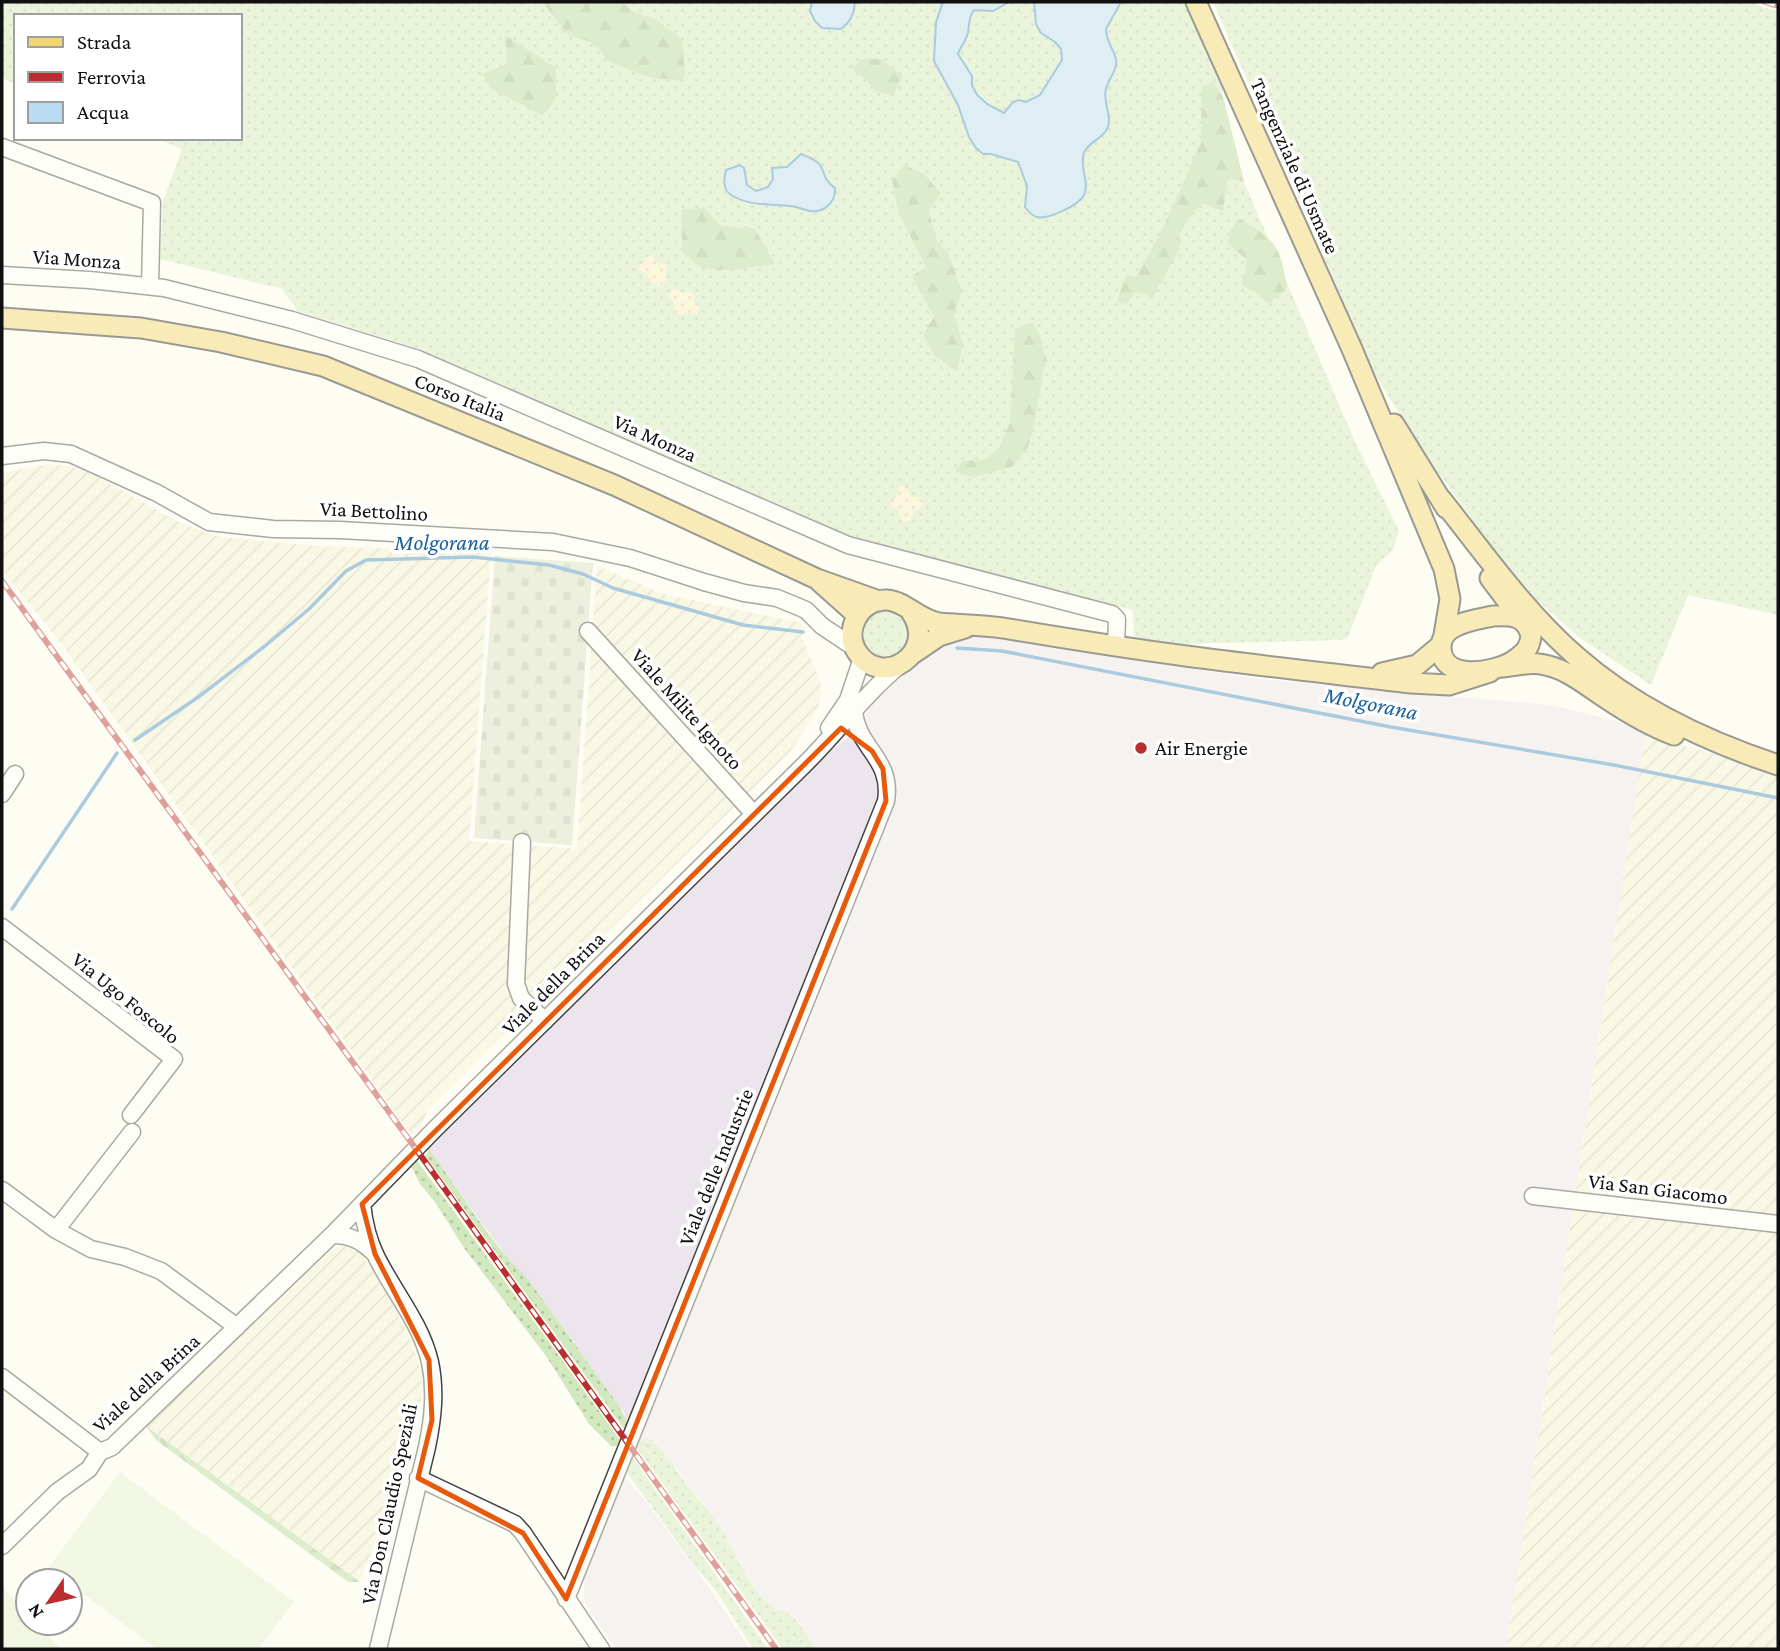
<svg xmlns="http://www.w3.org/2000/svg" width="1780" height="1651" viewBox="0 0 1780 1651" font-family="'Crimson Pro',serif">
<style>
.industrial{fill:#ede5ee}
.farmland{fill:url(#farmland-furrows)}
.grass{fill:url(#grass-dots)}
.forest{fill:url(#forest-firs)}
.sand{fill:url(#sand-dots)}
.cemetery{fill:url(#cemetery-stones)}
.pitch{fill:#e3f0cf}
.water{fill:#badcf3;stroke:#458fc7;stroke-width:2}
.lines{fill:none;stroke-linecap:round;stroke-linejoin:round}
.stream{stroke:#458fc7;stroke-width:3.5}
.minor-casing{stroke:#434343;stroke-width:19}
.major-casing{stroke:#212121;stroke-width:23}
.minor{stroke:#fff;stroke-width:16}
.major{stroke:#f1d670;stroke-width:19}
.rail-casing{stroke:#ba2e30;stroke-width:6}
.rail{stroke:#fff;stroke-width:3.5;stroke-dasharray:10;stroke-linecap:butt}
.marked{fill:none;stroke:#e8590c;stroke-width:5;stroke-linejoin:round}
.poi-dot{fill:#ba2e30;stroke:#fff;stroke-width:2.5}
.labels{text-anchor:middle;stroke-width:7;stroke-linejoin:round;paint-order:stroke}
.street-label{font-size:21px;fill:#101010;stroke:#fff}
.poi-label{font-size:21px;fill:#101010;stroke:#fff;text-anchor:start}
.water-label{font-size:23px;font-style:italic;fill:#1e629d;stroke:#fff}
</style>
<defs>
<pattern id="farmland-furrows" width="10" height="10" patternUnits="userSpaceOnUse" patternTransform="scale(1.75)"><rect width="10" height="10" fill="#f4f2d4"/><path d="M-1 1l2-2M0 10L10 0M9 11l2-2" fill="none" stroke="#d0ceb5"/></pattern>
<pattern id="grass-dots" width="8" height="8" patternUnits="userSpaceOnUse" patternTransform="scale(1.75)"><rect width="8" height="8" fill="#d2e8be"/><path d="M2 2h.1M6 6h.1" fill="none" stroke="#b3c6a2" stroke-width="1.8" stroke-linecap="round"/></pattern>
<pattern id="forest-firs" width="22" height="20" patternUnits="userSpaceOnUse" patternTransform="scale(1.75)"><rect width="22" height="20" fill="#b6d89e"/><path d="M5 1l3.5 6h-7zM16 11l3.5 6h-7z" fill="#9bb887"/></pattern>
<pattern id="sand-dots" width="8" height="8" patternUnits="userSpaceOnUse" patternTransform="scale(1.75)"><rect width="8" height="8" fill="#f8edc2"/><path d="M2 2h.1M6 6h.1" fill="none" stroke="#d4caa6" stroke-width="1.8" stroke-linecap="round"/></pattern>
<pattern id="cemetery-stones" width="16" height="16" patternUnits="userSpaceOnUse" patternTransform="scale(1.75)"><rect width="16" height="16" fill="#d7e1c4"/><path d="M2 7V4a2 2 0 0 1 4 0v3zM10 15v-3a2 2 0 0 1 4 0v3z" fill="#b8c0a7"/></pattern>
</defs>
<rect width="100%" height="100%" fill="#fefdf3"/>
<!-- industrial -->
<path class="industrial" d="M 964,634 L 1009,636 L 1126,659 L 1261,679 L 1552,705 L 1627,724 L 1645,734 L 1506,1649 L 816,1649 L 791,1616 L 776,1611 L 766,1602 L 738,1563 L 719,1526 L 703,1502 L 689,1488 L 678,1470 L 656,1443 L 648,1439 L 634,1444 L 628,1434 L 624,1412 L 620,1407 L 536,1290 L 515,1267 L 481,1222 L 429,1149 L 829,752 L 863,726 L 870,705 L 878,694 L 927,651 Z
M 624,1476 L 648,1504 L 712,1592 L 750,1649 L 616,1649 L 587,1607 L 584,1599 L 584,1575 Z"/>
<!-- farmland -->
<path class="farmland" d="M 49,464 L 70,466 L 92,474 L 179,522 L 219,537 L 318,546 L 491,552 L 469,841 L 577,849 L 597,566 L 664,594 L 802,623 L 802,637 L 820,681 L 821,694 L 818,709 L 791,751 L 428,1109 L 422,1125 L 412,1136 L 63,646 L 2,570 L 2,473 Z
M 1645,734 L 1778,773 L 1778,1649 L 1506,1649 Z
M 344,1245 L 359,1250 L 382,1285 L 411,1340 L 422,1374 L 422,1384 L 421,1403 L 396,1513 L 388,1511 L 386,1514 L 360,1582 L 146,1426 L 332,1249 Z"/>
<!-- grass -->
<path class="grass" d="M 2,2 L 1185,2 L 1219,78 L 1244,182 L 1355,442 L 1399,531 L 1393,550 L 1376,566 L 1348,637 L 1342,640 L 1180,644 L 1134,639 L 1133,610 L 1006,580 L 846,534 L 419,349 L 298,311 L 282,289 L 160,259 L 163,201 L 182,149 L 156,138 L 240,138 L 240,16 L 16,16 L 16,84 L 2,78 Z
M 1213,2 L 1750,2 L 1778,12 L 1778,615 L 1688,595 L 1651,685 L 1580,638 L 1537,600 L 1497,554 L 1420,447 L 1376,376 Z
M 892,608 L 906,616 L 912,640 L 896,657 C 891,658 884,659 879,658 C 857,653 856,619 876,610 C 880,608 888,609 892,608 Z
M 429,1149 C 461,1192 489,1242 528,1279 L 620,1407 L 628,1424 L 628,1434 L 433,1166 L 426,1157 Z
M 416,1160 L 418,1162 L 623,1444 L 612,1447 L 589,1424 L 546,1356 L 464,1248 L 435,1202 L 420,1184 L 410,1164 Z
M 648,1438 C 667,1450 676,1471 689,1488 C 699,1500 710,1511 719,1525 C 734,1551 745,1580 767,1602 C 774,1610 782,1610 790,1615 C 800,1623 809,1638 816,1649 L 783,1649 L 634,1444 Z
M 630,1454 L 768,1649 L 753,1649 L 717,1592 L 692,1563 L 626,1471 L 625,1465 Z"/>
<!-- forest -->
<path class="forest" d="M 544,2 L 622,2 L 632,11 L 658,21 L 682,39 L 685,76 L 681,81 L 648,77 L 612,63 L 591,42 L 569,36 L 546,7 Z
M 505,35 L 556,68 L 556,100 L 542,115 L 490,88 L 482,74 L 507,64 Z
M 862,59 L 881,59 L 903,76 L 892,96 C 876,91 877,92 866,80 C 861,75 856,74 852,68 Z
M 1213,81 L 1223,98 L 1244,182 L 1228,177 L 1223,211 L 1202,203 L 1189,217 L 1179,235 L 1180,248 L 1153,297 L 1135,292 L 1126,305 L 1117,301 L 1126,275 L 1136,277 L 1163,228 L 1201,142 L 1202,88 Z
M 904,165 L 924,174 L 941,193 L 929,211 L 936,239 L 948,253 L 962,291 L 954,313 L 963,344 L 957,372 L 935,356 L 923,335 L 934,317 L 912,276 L 926,267 L 899,214 L 892,182 Z
M 704,208 L 721,226 L 755,229 L 775,264 L 732,270 L 703,269 L 682,252 L 682,209 Z
M 1239,219 C 1275,239 1281,246 1287,288 L 1269,304 L 1259,295 L 1242,285 L 1247,260 L 1228,244 L 1230,231 Z
M 1032,322 L 1039,333 L 1046,357 L 1034,426 L 1028,447 L 1012,467 L 973,477 L 955,472 L 962,461 L 985,460 L 1000,446 L 1010,423 L 1015,330 Z
M 146,1426 L 360,1582 L 348,1582 L 156,1440 Z"/>
<!-- sand -->
<path class="sand" d="M 647,256 L 652,256 L 657,262 L 667,266 L 666,281 L 661,287 L 650,281 L 646,273 L 638,270 L 639,265 L 645,262 Z
M 674,288 L 682,293 L 688,292 L 693,294 L 694,302 L 700,308 L 696,314 L 676,315 L 674,303 L 668,295 Z
M 902,485 L 907,488 L 911,497 L 920,497 L 923,500 L 922,506 L 914,511 L 910,521 L 905,522 L 901,519 L 898,509 L 892,508 L 890,504 L 897,496 L 898,488 Z"/>
<!-- cemetery -->
<path class="cemetery" d="M 495,556 L 593,563 L 572,845 L 474,838 Z"/>
<!-- pitch -->
<path class="pitch" d="M 120,1472 L 294,1602 L 258,1649 L 157,1649 L 70,1584 L 70,1581 L 66,1581 L 48,1568 Z
M 2,1587 L 28,1614 L 28,1623 L 37,1623 L 61,1649 L 2,1649 Z"/>
<!-- water -->
<path class="water" d="M 812,2 L 855,2 C 854,14 851,21 841,29 L 822,28 L 815,21 L 810,11 Z
M 943,2 L 1009,2 L 993,11 L 974,10 C 966,21 971,29 966,38 C 964,44 960,47 958,54 L 972,76 L 972,85 L 977,95 L 987,104 L 1004,113 L 1013,102 L 1019,100 L 1026,102 L 1040,95 L 1062,60 L 1061,49 L 1055,42 L 1041,33 L 1036,24 L 1034,2 L 1121,2 L 1106,29 C 1106,41 1113,48 1116,59 C 1118,70 1108,79 1106,89 C 1103,99 1109,110 1109,121 C 1109,137 1089,140 1084,153 C 1079,168 1090,182 1084,195 C 1079,205 1048,220 1037,217 C 1032,216 1028,211 1025,207 L 1027,186 L 1018,162 L 991,154 L 983,154 L 976,148 L 969,137 L 958,105 L 934,61 L 936,22 Z
M 801,154 C 834,166 815,174 835,188 C 836,204 821,215 806,210 C 800,209 796,206 790,206 C 770,204 749,206 731,195 C 722,189 724,178 726,170 L 740,165 L 744,168 L 747,185 L 756,191 L 768,187 L 773,179 L 772,168 L 787,167 Z"/>
<g class="lines">
<!-- stream -->
<path class="stream" d="M 957,648 L 1002,651 L 1391,727 L 1614,765 L 1778,798
M 135,740 L 197,698 L 265,646 L 309,609 L 346,571 L 366,560 L 473,557 L 549,565 L 583,574 L 613,588 L 743,625 L 803,632
M 12,909 L 117,753"/>
<defs>
<path id="minor" d="M 2,147 L 152,203 L 150,286
M 2,275 L 90,280 L 164,288 L 292,320 L 418,359 L 848,545 L 1112,614 L 1117,619 L 1116,646
M 2,456 L 44,451 L 71,454 L 157,493 L 209,522 L 273,529 L 340,530 L 553,542 L 630,558 L 704,582 L 744,593 L 777,598 L 806,610 L 822,626 L 855,648
M 588,631 L 754,814
M 829,728 L 848,700 L 862,658
M 2,794 L 15,774
M 522,842 L 516,984 L 521,998 L 545,1021
M 2,927 L 174,1059 L 131,1115
M 2,1190 L 56,1230 L 91,1249 L 125,1257 L 161,1271 L 237,1327
M 1533,1196 L 1778,1224
M 362,1204 C 364,1222 368,1240 376,1256 C 393,1291 421,1323 430,1362 C 436,1391 433,1418 427,1447 L 378,1649
M 56,1230 L 132,1132
M 332,1235 C 350,1235 360,1240 373,1252
M 2,1377 L 100,1452
M 418,1478 L 515,1524 L 523,1533 L 601,1649
M 2,1546 L 57,1492 L 89,1469 L 100,1452 L 112,1447 L 332,1235 L 435,1129 L 806,763 C 838,731 865,694 900,665
M 566,1599 L 886,801 C 893,759 858,749 854,712"/>
<path id="major" d="M 1196,2 L 1352,349 L 1444,569 L 1450,599 L 1444,635
M 2,318 L 141,328 L 221,342 L 323,366 L 614,485 L 817,579 L 879,601
M 1394,424 L 1446,508
M 1441,499 C 1484,553 1525,612 1577,657 C 1635,708 1705,741 1778,765
M 1490,578 L 1520,618
M 820,582 L 857,615
M 911,612 C 939,653 882,690 857,652 C 843,630 860,599 887,600 C 905,601 919,620 939,623 C 960,625 981,625 1003,628 C 1063,638 1124,648 1186,656 C 1261,666 1336,674 1411,683 L 1449,685 L 1490,672
M 1493,616 C 1511,615 1526,615 1531,636 C 1530,649 1523,654 1513,661 C 1494,673 1441,682 1441,647 C 1441,640 1445,633 1451,629 C 1463,621 1479,619 1493,616 Z
M 914,653 L 939,636 L 965,628
M 1503,667 C 1515,666 1528,662 1540,664 C 1567,668 1585,685 1607,699 C 1628,713 1650,726 1674,735
M 1382,673 L 1417,665 L 1441,645"/>
</defs>
<!-- minor casing -->
<use href="#minor" class="minor-casing"/>
<!-- major casing -->
<use href="#major" class="major-casing"/>
<!-- minor -->
<use href="#minor" class="minor"/>
<!-- major -->
<use href="#major" class="major"/>
<defs>
<path id="rail" d="M 1765,2 L 1778,6
M 2,581 L 416,1149 L 776,1649"/>
</defs>
<!-- rail casing -->
<use href="#rail" class="rail-casing"/>
<!-- rail -->
<use href="#rail" class="rail"/>
</g>
<!-- marked area -->
<path d="M0 0H1780V1651H0ZM 841,728 L 872,751 L 883,769 L 886,801 L 566,1599 L 523,1533 L 418,1478 L 432,1420 L 429,1360 L 375,1254 L 362,1204 Z" fill="#fefdf3" fill-opacity=".55" fill-rule="evenodd"/>
<path class="marked" d="M 841,728 L 872,751 L 883,769 L 886,801 L 566,1599 L 523,1533 L 418,1478 L 432,1420 L 429,1360 L 375,1254 L 362,1204 Z"/>
<!-- markers -->
<circle class="poi-dot" cx="1141" cy="748" r="7"/>
<g class="labels">
<!-- street labels -->
<g class="street-label">
<text transform="translate(1295 166) rotate(66)" y="7">Tangenziale di Usmate</text>
<text transform="translate(77 259) rotate(4)" y="7">Via Monza</text>
<text transform="translate(460 397) rotate(22)" y="7">Corso Italia</text>
<text transform="translate(655 438) rotate(24)" y="7">Via Monza</text>
<text transform="translate(374 511) rotate(3)" y="7">Via Bettolino</text>
<text transform="translate(687 709) rotate(48)" y="7">Viale Milite Ignoto</text>
<text transform="translate(553 983) rotate(-45)" y="7">Viale della Brina</text>
<text transform="translate(126 998) rotate(39)" y="7">Via Ugo Foscolo</text>
<text transform="translate(716 1167) rotate(-68)" y="7">Viale delle Industrie</text>
<text transform="translate(1658 1189) rotate(7)" y="7">Via San Giacomo</text>
<text transform="translate(146 1383) rotate(-42)" y="7">Viale della Brina</text>
<text transform="translate(389 1504) rotate(-78)" y="7">Via Don Claudio Speziali</text>
</g>
<!-- poi labels -->
<g class="poi-label">
<text x="1155" y="755">Air Energie</text>
</g>
<!-- water labels -->
<g class="water-label">
<text x="442" y="550">Molgorana</text>
<text transform="translate(1371 703) rotate(11)" y="8">Molgorana</text>
</g>
</g>
<!-- border -->
<rect width="1780" height="1651" fill="none" stroke="#101010" stroke-width="7"/>
<!-- legend -->
<rect x="14" y="14" width="228" height="126" fill="#ffffff" stroke="#9f9f9f" stroke-width="2"/>
<rect x="28" y="37" width="35" height="10" fill="#f1d670" stroke="#9f9f9f" stroke-width="2"/>
<text x="77" y="49" font-size="21" fill="#101010">Strada</text>
<rect x="28" y="72" width="35" height="10" fill="#ba2e30" stroke="#9f9f9f" stroke-width="2"/>
<text x="77" y="84" font-size="21" fill="#101010">Ferrovia</text>
<rect x="28" y="102" width="35" height="21" fill="#badcf3" stroke="#9f9f9f" stroke-width="2"/>
<text x="77" y="119" font-size="21" fill="#101010">Acqua</text>
<!-- north arrow -->
<g transform="translate(49 1602) rotate(236)"><circle r="33" fill="#ffffff" stroke="#9f9f9f" stroke-width="2"/>
<path d="M0-5L12 26L0 18L-12 26Z" fill="#ba2e30"/>
<text y="-10" font-size="19" font-weight="bold" text-anchor="middle" fill="#101010">N</text>
</g>
</svg>
